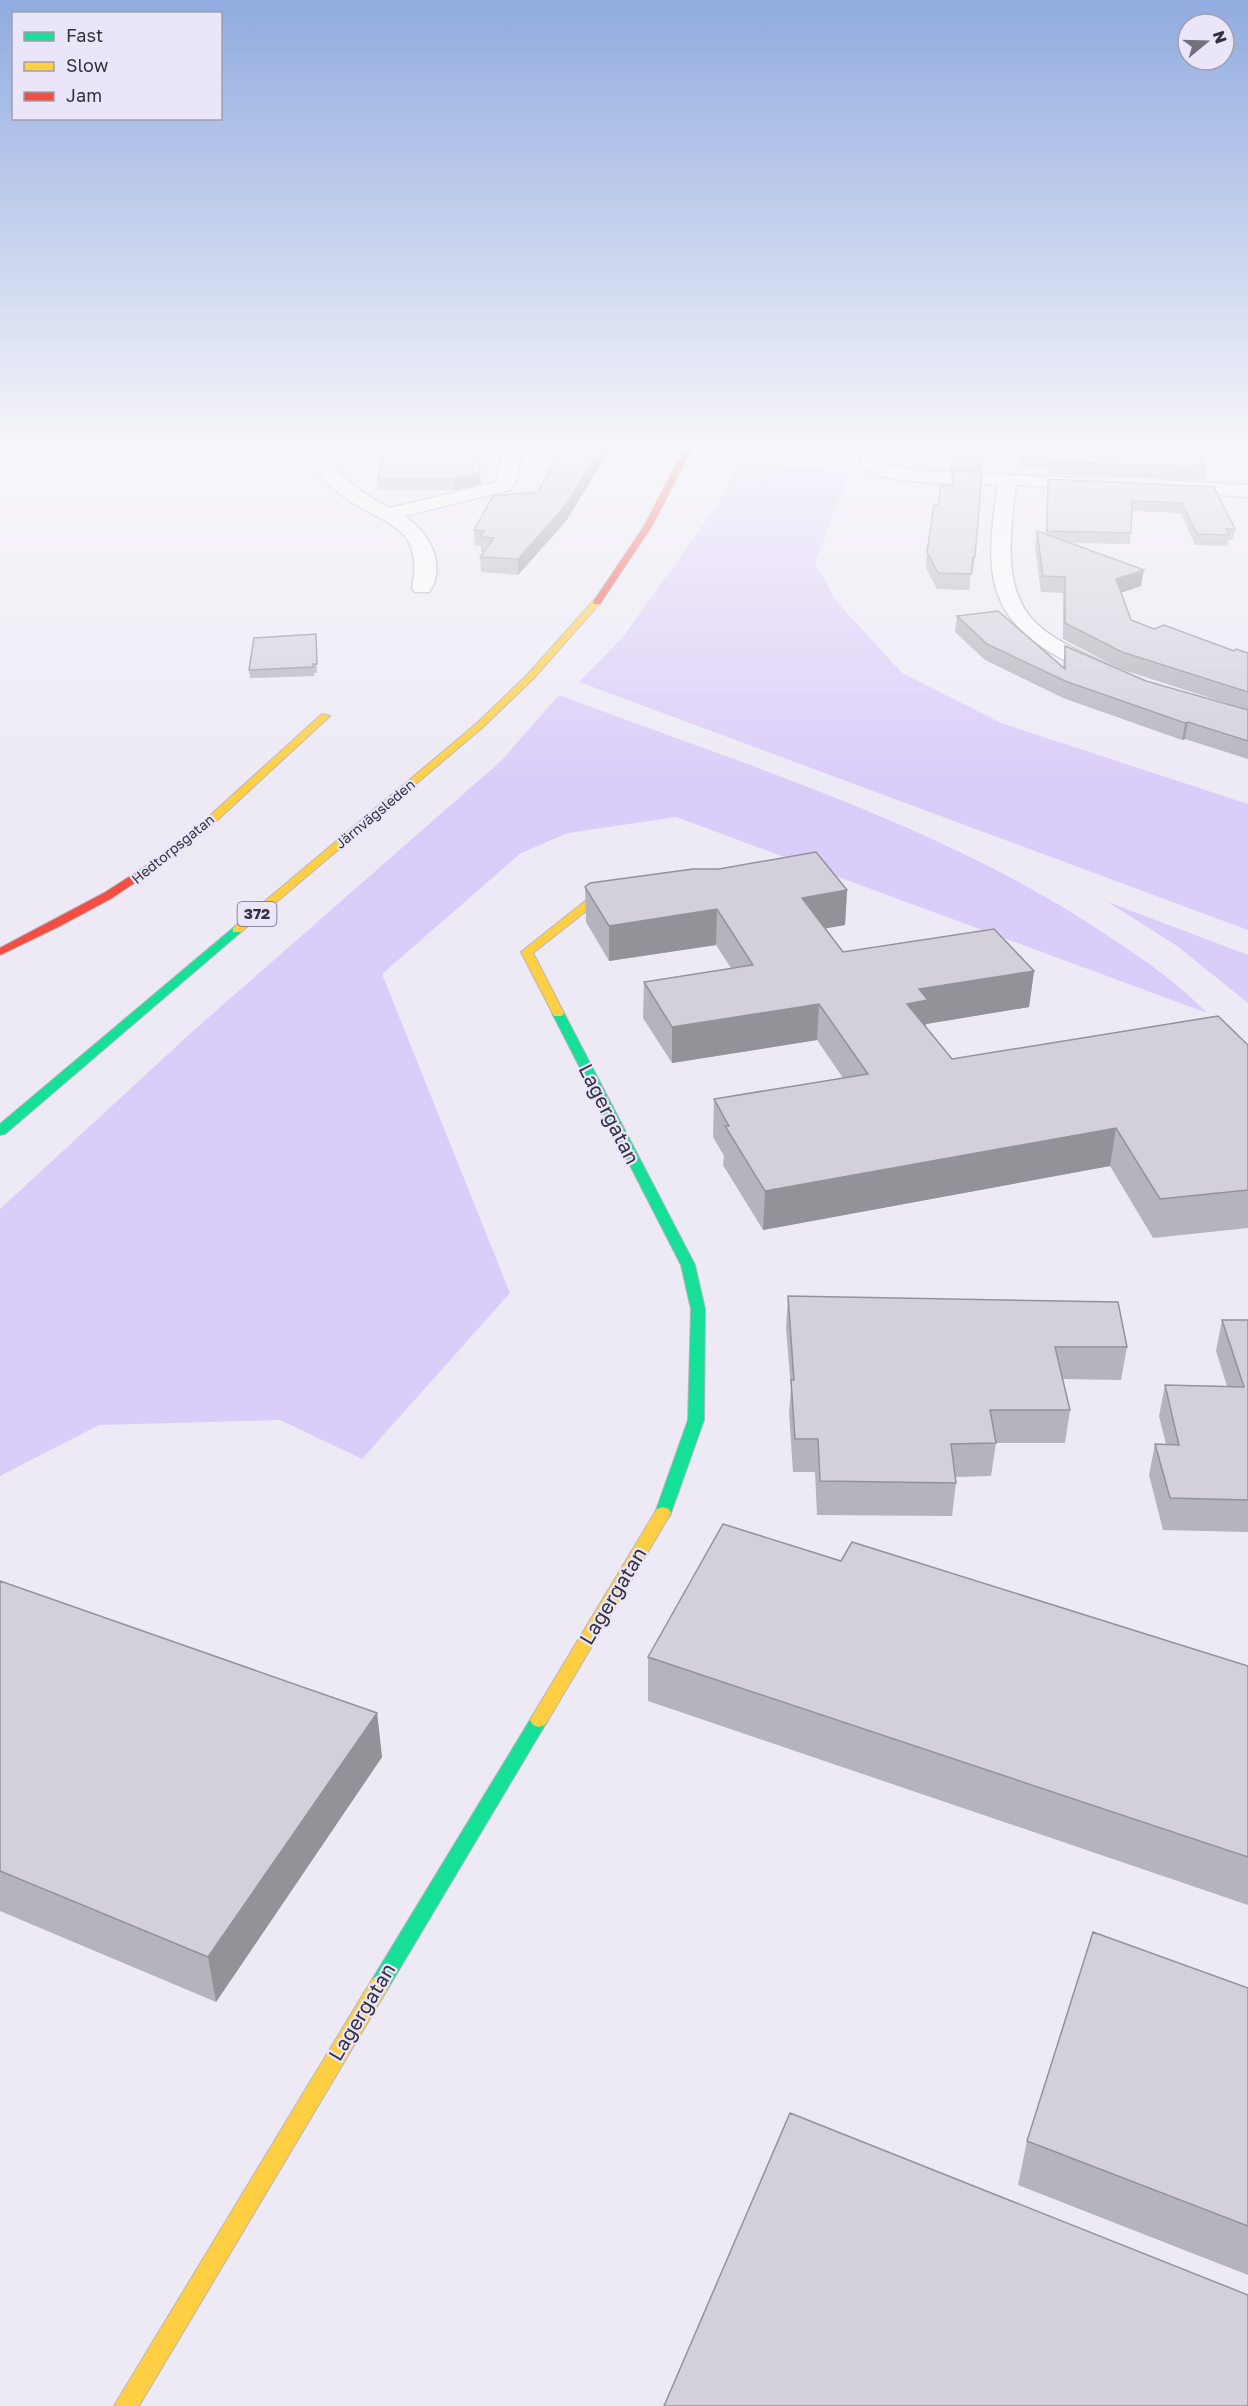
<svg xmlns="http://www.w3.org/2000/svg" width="1248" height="2406" viewBox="0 0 1248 2406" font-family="'Golos Text',sans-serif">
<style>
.green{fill:#dbcdf9}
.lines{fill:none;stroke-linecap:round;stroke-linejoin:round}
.street-casing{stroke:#b8b5c0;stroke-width:3}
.fast-casing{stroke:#b8b5c0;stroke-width:2}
.slow-casing{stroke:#b8b5c0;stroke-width:2}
.jam-casing{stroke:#b8b5c0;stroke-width:2}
.street{fill:#fcfcfe;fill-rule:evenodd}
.fast{fill:#16e098;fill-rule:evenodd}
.slow{fill:#ffcf43;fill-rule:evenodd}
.jam{fill:#f24e42;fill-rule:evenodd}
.wall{fill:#b5b3bc}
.shaded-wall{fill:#949299}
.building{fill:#d3d0db;stroke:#949299;stroke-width:1.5}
.labels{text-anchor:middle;stroke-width:4.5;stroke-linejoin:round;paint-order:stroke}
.far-street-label{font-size:14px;fill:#34303e;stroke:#ebe5fa}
.shield{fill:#ebe5fa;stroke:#6b6676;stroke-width:1.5}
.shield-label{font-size:15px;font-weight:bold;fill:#34303e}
.near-street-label{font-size:20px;fill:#34303e;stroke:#ebe5fa}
</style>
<rect width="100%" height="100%" fill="#edeaf5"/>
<!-- green -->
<path class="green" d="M 740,461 L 849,473 L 815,563 L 837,602 L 902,673 L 1001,723 L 1248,804 L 1248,930 L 579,682 L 623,637 L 722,498 Z
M 559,695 C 744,765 947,826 1111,938 C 1145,960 1179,984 1207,1013 L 676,817 L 568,833 L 521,853 L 382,974 L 510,1293 L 362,1459 L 280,1420 L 99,1425 L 0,1476 L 0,1209 L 193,1031 L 501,761 Z
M 1108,902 L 1248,955 L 1248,1003 L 1177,946 Z"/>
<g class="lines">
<defs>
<path id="street" d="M 302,445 L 320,445 C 337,476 359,492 390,508 L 497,482 L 503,445 L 521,445 L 517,479 L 510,490 L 404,516 C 428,531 448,565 429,592 L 415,592 L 412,588 C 426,519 376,525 335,490 C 321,478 311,461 302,445 Z
M 861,445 L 879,445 L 877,453 L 880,462 L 889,466 L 919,471 L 1100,479 L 1102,483 L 1100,487 L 1093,489 L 1016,485 C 1011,527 1001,586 1033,620 C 1054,642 1086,654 1113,667 L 1116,672 L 1113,677 C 1097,681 1080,669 1066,661 C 983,618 985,569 998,485 C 973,484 879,485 865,467 C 859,461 859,452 861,445 Z
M 1172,481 L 1248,485 L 1248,497 L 1165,491 L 1163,487 L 1165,483 Z"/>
<path id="fast" d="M 237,927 L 241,928 L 241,932 L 5,1134 L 0,1135 L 0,1124 L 233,928 Z
M 558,1009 L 564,1013 L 695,1265 L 705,1309 L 704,1420 L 671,1513 L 669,1517 L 657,1517 L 655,1513 L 688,1420 L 691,1309 L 681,1265 L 552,1013 Z
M 539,1713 L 545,1715 L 548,1720 L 545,1725 L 387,1990 L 380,1993 L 373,1990 L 370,1984 L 373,1978 L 533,1715 Z"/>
<path id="slow" d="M 594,600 L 601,602 L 534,678 L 482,728 L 241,932 L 233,932 L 233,928 L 476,724 L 528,674 Z
M 322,714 L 330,716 L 211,826 L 203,826 L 203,822 Z
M 625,890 L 629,891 L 629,895 L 605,896 L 533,953 L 564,1013 L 562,1016 L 554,1016 L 521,952 L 598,891 Z
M 663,1507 L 669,1509 L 671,1513 L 545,1725 L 539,1727 L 533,1725 L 530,1720 L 533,1715 L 657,1509 Z
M 380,1975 L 387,1978 L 390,1984 L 387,1990 L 139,2406 L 114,2406 L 373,1978 Z"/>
<path id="jam" d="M 686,445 L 694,445 L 652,526 L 600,604 L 594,604 L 593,602 L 644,526 Z
M 207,821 L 211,822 L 211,826 L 161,865 L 112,898 L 60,926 L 0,955 L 0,948 L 104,893 L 154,861 Z"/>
</defs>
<!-- street casing -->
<use href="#street" class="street-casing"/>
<!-- fast casing -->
<use href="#fast" class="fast-casing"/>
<!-- slow casing -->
<use href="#slow" class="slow-casing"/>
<!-- jam casing -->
<use href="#jam" class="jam-casing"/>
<!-- street -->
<use href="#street" class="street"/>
<!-- fast -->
<use href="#fast" class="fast"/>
<!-- slow -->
<use href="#slow" class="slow"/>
<!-- jam -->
<use href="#jam" class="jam"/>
</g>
<!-- wall -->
<path class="wall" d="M 386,445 L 481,484 L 455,490 L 378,490 L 378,479 Z
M 522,445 L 613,445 L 566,521 L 518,575 L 481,572 L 480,557 L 483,552 L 481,552 L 481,546 L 475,546 L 474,530 L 538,492 L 560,451 L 522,452 Z
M 951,445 L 984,445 L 981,471 L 950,470 Z
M 1016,445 L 1140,445 L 1142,450 L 1206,468 L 1204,481 L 1047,474 L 1047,468 L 1020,466 Z
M 952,471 L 975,557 L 973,573 L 971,572 L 969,590 L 937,589 L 926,568 L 927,552 L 938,505 L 951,486 Z
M 1048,479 L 1214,487 L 1235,529 L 1233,540 L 1228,540 L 1227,546 L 1195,545 L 1181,513 L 1132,511 L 1130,544 L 1069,543 L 1141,586 L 1121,593 L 1131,620 L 1154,629 L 1234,651 L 1248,653 L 1248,710 L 1120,669 L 1063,639 L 1063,593 L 1041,592 L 1035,546 L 1037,531 L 1046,534 Z
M 957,616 L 1063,668 L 1065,646 L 1146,681 L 1248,710 L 1248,759 L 1185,739 L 1182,740 L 1063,698 L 985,660 L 955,632 Z
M 316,642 L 317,673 L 314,673 L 314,676 L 250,678 L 249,670 Z
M 585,887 L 847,890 L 845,925 L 825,928 L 843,952 L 1034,971 L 1029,1007 L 926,1024 L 926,1027 L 952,1059 L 1248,1045 L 1248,1228 L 1153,1238 L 1110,1166 L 763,1230 L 723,1165 L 724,1156 L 713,1137 L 714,1099 L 843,1078 L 817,1040 L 672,1063 L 643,1018 L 644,982 L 731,968 L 716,945 L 609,961 L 586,922 Z
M 788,1296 L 1127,1347 L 1121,1380 L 1062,1379 L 1070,1410 L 1065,1443 L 996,1443 L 991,1476 L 955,1477 L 956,1483 L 952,1516 L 817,1515 L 815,1472 L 793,1472 L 789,1413 L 791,1388 L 786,1328 Z
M 1222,1320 L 1248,1320 L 1248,1532 L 1163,1530 L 1149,1475 L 1155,1444 L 1166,1444 L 1159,1416 L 1165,1385 L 1227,1386 L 1216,1351 Z
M 841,1561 L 1248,1666 L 1248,1905 L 648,1701 L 648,1657 Z
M 0,1581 L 377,1713 L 382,1757 L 216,2002 L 0,1911 Z
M 1248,1988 L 1248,2275 L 1018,2185 L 1027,2141 Z"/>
<!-- shaded-wall -->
<path class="shaded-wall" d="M 604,445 L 613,445 L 566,521 L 518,575 L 518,559 Z
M 480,473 L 481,484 L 455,490 L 454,479 Z
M 1144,570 L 1141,586 L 1114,595 L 1116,579 Z
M 1188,722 L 1185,739 L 1182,740 L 1185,723 Z
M 847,890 L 845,925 L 800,933 L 802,898 Z
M 717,909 L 716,945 L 609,961 L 609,926 Z
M 1034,971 L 1029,1007 L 926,1024 L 925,1037 L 907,1004 L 919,989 Z
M 819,1004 L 817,1040 L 672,1063 L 672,1027 Z
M 1116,1128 L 1110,1166 L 763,1230 L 765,1191 Z
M 377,1713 L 382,1757 L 216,2002 L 208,1957 Z"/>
<!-- building -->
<path class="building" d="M 386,445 L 479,445 L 480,473 L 454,479 L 378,479 Z
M 564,445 L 604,445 L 565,506 L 518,559 L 480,557 L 494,538 L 480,537 L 484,531 L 474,530 L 493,496 L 538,492 Z
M 951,445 L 984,445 L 983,457 L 952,456 Z
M 1020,445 L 1140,445 L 1142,450 L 1197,449 L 1206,468 L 1049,462 L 1049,456 L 1022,454 Z
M 952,471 L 982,472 L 975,557 L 973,557 L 971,574 L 938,573 L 927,552 L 934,505 L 938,505 L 941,486 L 953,486 Z
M 1048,479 L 1214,487 L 1235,529 L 1226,529 L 1229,535 L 1197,534 L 1182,503 L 1132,501 L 1131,533 L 1047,531 Z
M 1037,531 L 1144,570 L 1116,579 L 1131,620 L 1154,629 L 1164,625 L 1234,651 L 1236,649 L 1248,653 L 1248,692 L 1122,652 L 1065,623 L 1065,577 L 1043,576 Z
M 998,611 L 1065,669 L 1065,646 L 1146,681 L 1248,710 L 1248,741 L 1188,722 L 1185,723 L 1065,681 L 987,644 L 957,616 Z
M 316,634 L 317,664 L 313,664 L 313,667 L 249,670 L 254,638 Z
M 816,852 L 847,890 L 802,898 L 843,952 L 994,929 L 1034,971 L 919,989 L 928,1000 L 907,1004 L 952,1059 L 1218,1016 L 1248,1045 L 1248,1190 L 1160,1199 L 1116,1128 L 765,1191 L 725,1126 L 729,1126 L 714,1099 L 868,1074 L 819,1004 L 672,1027 L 644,982 L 753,965 L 717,909 L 609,926 L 585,887 L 590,883 L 693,869 L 719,869 Z
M 788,1296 L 1118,1302 L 1127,1347 L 1055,1347 L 1070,1410 L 990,1410 L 996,1443 L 951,1444 L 956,1483 L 820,1481 L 818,1439 L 795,1439 L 791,1380 L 794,1380 Z
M 1222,1320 L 1248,1320 L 1248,1500 L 1170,1498 L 1155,1444 L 1179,1445 L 1165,1385 L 1244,1387 Z
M 723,1524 L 841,1561 L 852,1542 L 1248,1666 L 1248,1857 L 648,1657 Z
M 0,1581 L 377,1713 L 208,1957 L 0,1871 Z
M 1093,1932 L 1248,1988 L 1248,2226 L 1027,2141 Z
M 790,2113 L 1248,2295 L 1248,2406 L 664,2406 Z"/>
<!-- sky -->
<linearGradient id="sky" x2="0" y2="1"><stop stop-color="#91abdf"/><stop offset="0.57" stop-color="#f7f6fa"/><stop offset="1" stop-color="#f7f6fa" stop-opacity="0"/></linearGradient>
<rect width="1248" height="782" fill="url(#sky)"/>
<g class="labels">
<!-- far-street labels -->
<g class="far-street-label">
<text transform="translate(375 814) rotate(-40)" y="5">Järnvägsleden</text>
<text transform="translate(173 849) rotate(-39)" y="5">Hedtorpsgatan</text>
</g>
<!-- shield labels -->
<rect class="shield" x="237.5" y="902" width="39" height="24" rx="4.5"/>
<g class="shield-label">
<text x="257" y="919">372</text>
</g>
<!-- near-street labels -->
<g class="near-street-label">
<text transform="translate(609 1114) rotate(63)" y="7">Lagergatan</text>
<text transform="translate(613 1596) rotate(-59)" y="7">Lagergatan</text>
<text transform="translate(362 2012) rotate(-59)" y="7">Lagergatan</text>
</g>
</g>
<!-- legend -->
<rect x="12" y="12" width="210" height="108" fill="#ebe5fa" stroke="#a29daf" stroke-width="1.5"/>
<rect x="24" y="32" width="30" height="9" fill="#16e098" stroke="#a29daf" stroke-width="1.5"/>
<text x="66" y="42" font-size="18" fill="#34303e">Fast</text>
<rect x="24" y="62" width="30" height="9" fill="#ffcf43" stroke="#a29daf" stroke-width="1.5"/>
<text x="66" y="72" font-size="18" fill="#34303e">Slow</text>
<rect x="24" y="92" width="30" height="9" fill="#f24e42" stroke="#a29daf" stroke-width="1.5"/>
<text x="66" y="102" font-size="18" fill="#34303e">Jam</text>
<!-- north arrow -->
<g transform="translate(1206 42) rotate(71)"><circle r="28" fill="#ebe5fa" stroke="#a29daf" stroke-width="1.5"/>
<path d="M0-4.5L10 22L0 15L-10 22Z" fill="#75717e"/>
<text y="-9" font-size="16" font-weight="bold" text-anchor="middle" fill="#34303e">N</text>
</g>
</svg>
